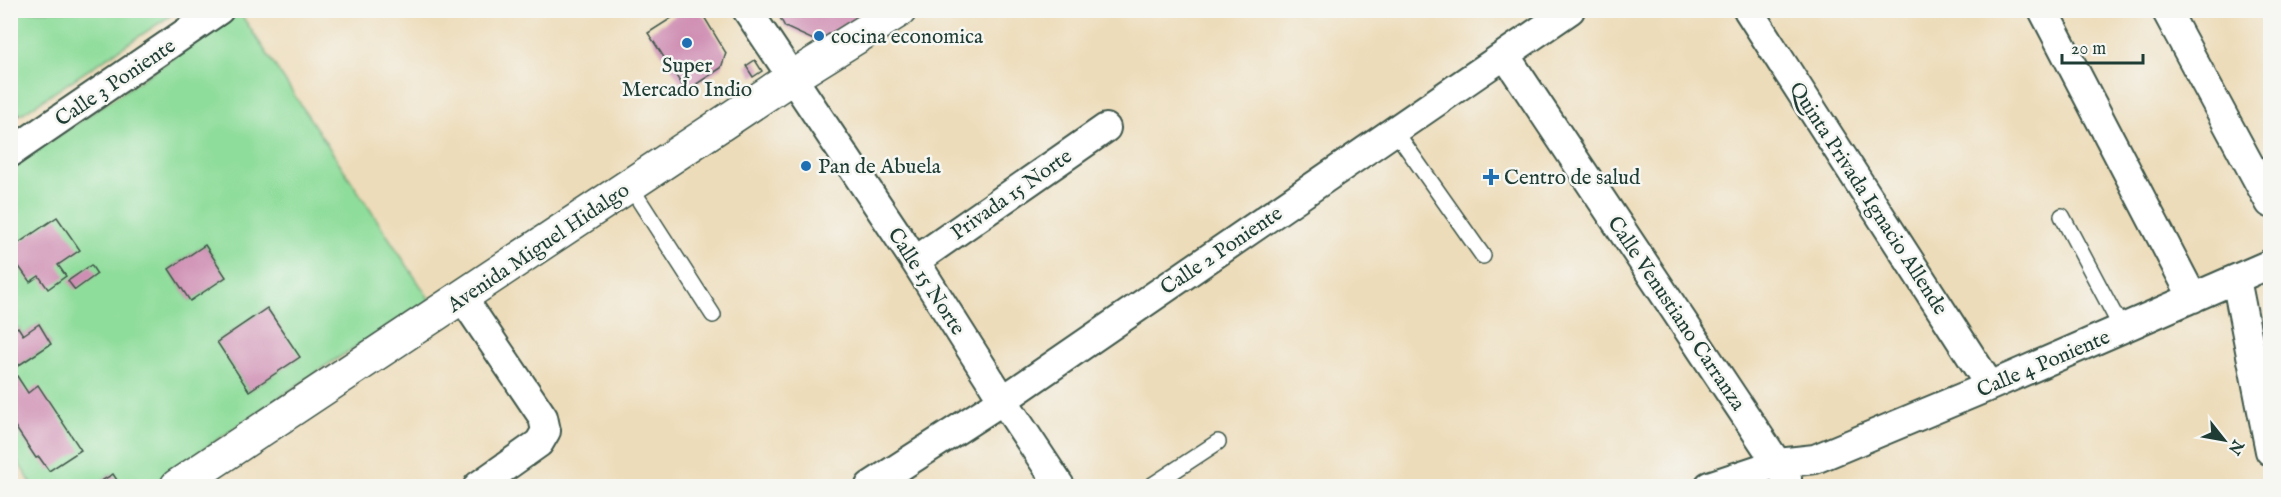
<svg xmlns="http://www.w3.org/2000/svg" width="2281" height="497" viewBox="0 0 2281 497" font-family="'IM FELL English',serif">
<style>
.green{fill:#8fdd9b;stroke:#578d68;stroke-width:1.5;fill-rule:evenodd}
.building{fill:#cf8eb3}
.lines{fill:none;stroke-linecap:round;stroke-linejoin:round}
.service-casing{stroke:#3e5548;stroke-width:18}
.minor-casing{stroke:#3e5548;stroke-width:32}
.tertiary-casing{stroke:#3e5548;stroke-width:36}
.service{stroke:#fff;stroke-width:15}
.minor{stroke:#fff;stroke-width:28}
.tertiary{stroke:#fff;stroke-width:33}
.poi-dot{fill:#1f6fb2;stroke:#f6f6f2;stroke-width:2}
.labels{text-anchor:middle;stroke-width:5;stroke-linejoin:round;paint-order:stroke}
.poi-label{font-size:21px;fill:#1f3d34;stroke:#f6f6f2;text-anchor:start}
.street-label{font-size:21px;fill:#1f3d34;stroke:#f6f6f2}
</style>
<rect width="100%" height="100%" fill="#f6f6f2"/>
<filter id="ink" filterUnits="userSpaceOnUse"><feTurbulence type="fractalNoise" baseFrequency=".0167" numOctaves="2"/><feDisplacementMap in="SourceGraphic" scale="12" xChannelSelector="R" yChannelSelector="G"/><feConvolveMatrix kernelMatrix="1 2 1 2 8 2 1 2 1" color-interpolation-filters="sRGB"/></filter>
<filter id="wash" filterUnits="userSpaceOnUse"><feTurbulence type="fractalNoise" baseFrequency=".008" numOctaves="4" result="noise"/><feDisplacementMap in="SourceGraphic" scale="24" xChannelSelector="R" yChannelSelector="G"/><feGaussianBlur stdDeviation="1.35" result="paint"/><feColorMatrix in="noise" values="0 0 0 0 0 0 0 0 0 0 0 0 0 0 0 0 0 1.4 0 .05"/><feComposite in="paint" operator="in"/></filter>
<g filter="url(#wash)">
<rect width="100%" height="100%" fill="#eddcb9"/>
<!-- green -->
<path class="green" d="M 167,11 L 170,16 L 20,115 L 11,100 L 11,11 Z
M 240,13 L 430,300 L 324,367 L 150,486 L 121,486 L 112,474 L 93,486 L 33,486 L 11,451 L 11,371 L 51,344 L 39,324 L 23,335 L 18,327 L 11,332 L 11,168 ZM 205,245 L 226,277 L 190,301 L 169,269 ZM 267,308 L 299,357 L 249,391 L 217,342 Z"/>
<g id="blocks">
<!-- building -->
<path class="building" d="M 676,10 L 700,10 L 726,53 L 721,68 L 686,91 L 648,33 L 678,14 Z
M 776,10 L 866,10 L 822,44 L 785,27 Z
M 755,60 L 762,71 L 753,77 L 746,66 Z
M 10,100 L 20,115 L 10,122 Z
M 57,217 L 80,250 L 58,265 L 66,276 L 48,289 L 39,276 L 30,282 L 10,254 L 10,249 Z
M 205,245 L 226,277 L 190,301 L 169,269 Z
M 91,265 L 97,274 L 75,290 L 68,281 Z
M 267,308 L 300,357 L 249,391 L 217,342 Z
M 39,324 L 51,344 L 10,371 L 10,332 L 18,327 L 23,335 Z
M 17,376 L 28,393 L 38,385 L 81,450 L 49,471 L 39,457 L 36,458 L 10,419 L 10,380 Z
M 113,474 L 121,486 L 93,486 Z"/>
</g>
</g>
<g filter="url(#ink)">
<use href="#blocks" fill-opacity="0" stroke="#3e5548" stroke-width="1.5"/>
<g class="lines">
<defs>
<path id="service" d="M 1395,131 L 1483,256
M 630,186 L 713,315
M 2062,216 L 2122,329
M 1151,486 L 1218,442"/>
<path id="minor" d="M 747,10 L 915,261 L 1003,400 L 1060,486
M 1748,10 L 1990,386
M 2043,10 L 2193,298
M 2166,10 L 2270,203
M 1505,55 L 1787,478
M 10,153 L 219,10
M 915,261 L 1106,128
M 2236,279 L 2270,451
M 462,297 L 543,417 L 546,431 L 539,443 L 478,486
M 870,486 L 1003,400 L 1570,10
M 1709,486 L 1778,463 L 1815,459 L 1990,386 L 2270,264"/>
<path id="tertiary" d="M 177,486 L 791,78 L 900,10"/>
</defs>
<!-- service casing -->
<use href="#service" class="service-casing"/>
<!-- minor casing -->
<use href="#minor" class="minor-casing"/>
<!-- tertiary casing -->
<use href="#tertiary" class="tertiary-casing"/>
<!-- service -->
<use href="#service" class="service"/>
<!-- minor -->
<use href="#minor" class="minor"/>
<!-- tertiary -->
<use href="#tertiary" class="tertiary"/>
</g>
</g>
<!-- markers -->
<g class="poi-dot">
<circle cx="819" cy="36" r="6"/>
<circle cx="687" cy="43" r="6"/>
<circle cx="806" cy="166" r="6"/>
<path d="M1488 168h6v6h6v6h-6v6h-6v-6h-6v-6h6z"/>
</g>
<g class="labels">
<!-- poi labels -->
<g class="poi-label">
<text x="831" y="43">cocina economica</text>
<text x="687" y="72" text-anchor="middle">Super<tspan x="687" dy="24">Mercado Indio</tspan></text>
<text x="818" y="173">Pan de Abuela</text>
<text x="1504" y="184">Centro de salud</text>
</g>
<!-- street labels -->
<g class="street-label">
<text transform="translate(115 82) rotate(-34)" y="7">Calle 3 Poniente</text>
<text transform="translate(1011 194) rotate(-35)" y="7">Privada 15 Norte</text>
<text transform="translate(1869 198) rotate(57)" y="7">Quinta Privada Ignacio Allende</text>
<text transform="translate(538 247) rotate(-34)" y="7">Avenida Miguel Hidalgo</text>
<text transform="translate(1221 250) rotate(-34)" y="7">Calle 2 Poniente</text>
<text transform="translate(927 281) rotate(57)" y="7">Calle 15 Norte</text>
<text transform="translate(1677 313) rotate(56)" y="7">Calle Venustiano Carranza</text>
<text transform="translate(2043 363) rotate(-23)" y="7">Calle 4 Poniente</text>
</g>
</g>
<!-- margin -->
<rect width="2281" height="497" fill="none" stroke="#f6f6f2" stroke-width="36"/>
<!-- north arrow -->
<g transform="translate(2224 440) rotate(121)" stroke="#f6f6f2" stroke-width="4.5" paint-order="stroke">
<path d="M0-4.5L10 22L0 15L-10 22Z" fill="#1f3d34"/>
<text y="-9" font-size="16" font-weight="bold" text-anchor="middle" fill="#1f3d34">N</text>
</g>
<!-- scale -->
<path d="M2062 54v9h81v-9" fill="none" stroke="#1f3d34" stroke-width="3"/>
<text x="2071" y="54" font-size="18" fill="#1f3d34" stroke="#f6f6f2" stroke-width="4.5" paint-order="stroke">20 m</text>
</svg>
